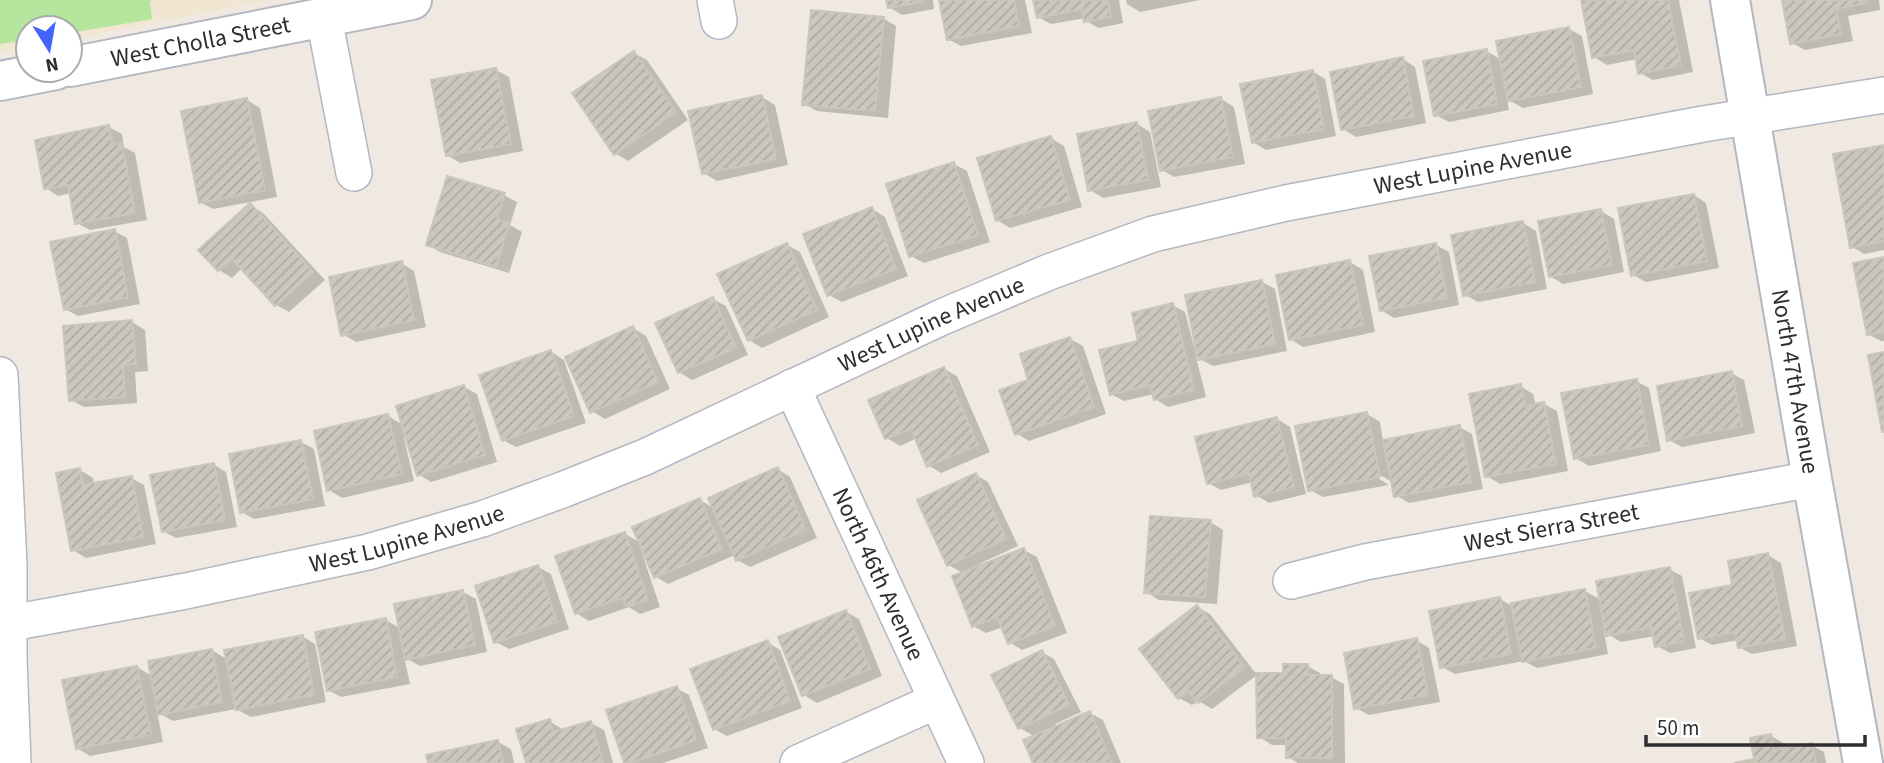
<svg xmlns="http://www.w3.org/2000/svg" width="1884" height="763" viewBox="0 0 1884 763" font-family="'Source Sans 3',sans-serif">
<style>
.education{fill:#f0e6d1}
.park{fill:#b6e59e}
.shadow{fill:#0003}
.building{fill:url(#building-hatch);stroke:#cbc5ba;stroke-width:2}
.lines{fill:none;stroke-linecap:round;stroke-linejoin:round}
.street-casing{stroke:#b4b7c1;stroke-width:38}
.secondary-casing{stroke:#b4b7c1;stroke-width:42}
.street{stroke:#fff;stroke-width:35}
.secondary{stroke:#fff;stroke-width:38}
.labels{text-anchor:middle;stroke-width:7;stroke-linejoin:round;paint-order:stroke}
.street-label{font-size:24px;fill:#2e2e2e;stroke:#fff}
</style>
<defs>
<pattern id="building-hatch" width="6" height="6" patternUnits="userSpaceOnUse" patternTransform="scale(1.75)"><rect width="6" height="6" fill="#cbc7bf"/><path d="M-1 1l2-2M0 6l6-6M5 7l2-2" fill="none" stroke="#afaba4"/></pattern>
</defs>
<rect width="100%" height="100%" fill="#efe9e1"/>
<!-- education -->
<path class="education" d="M 0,0 L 271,0 L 70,39 L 70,28 L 28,28 L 28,47 L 0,52 Z"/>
<!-- park -->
<path class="park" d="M 0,0 L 152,0 L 150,2 L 152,19 L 70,33 L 70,28 L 28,28 L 28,40 L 0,44 Z"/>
<!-- shadow -->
<path class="shadow" d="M 888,0 L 933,0 L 934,9 L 902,15 L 889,7 Z
M 941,0 L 1025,0 L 1032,33 L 961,46 L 948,39 Z
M 1035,0 L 1119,0 L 1123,23 L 1099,28 L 1086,21 L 1086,18 L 1051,24 L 1038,17 Z
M 1126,0 L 1200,0 L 1140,12 L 1127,4 Z
M 1583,0 L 1679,0 L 1693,72 L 1653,80 L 1640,73 L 1637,59 L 1607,65 L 1594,57 Z
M 1784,0 L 1879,0 L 1880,10 L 1848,16 L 1853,41 L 1805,50 L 1792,43 Z
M 883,18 L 896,26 L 888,118 L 817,111 L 804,104 Z
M 1569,29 L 1582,36 L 1593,94 L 1523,108 L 1507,99 L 1509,110 L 1449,122 L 1436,115 L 1486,51 L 1502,60 Z
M 634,53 L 647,60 L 688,120 L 628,161 L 615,153 Z
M 1403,59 L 1415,67 L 1426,123 L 1356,137 L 1343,129 Z
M 496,70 L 509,77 L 523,151 L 460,163 L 447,155 Z
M 1312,71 L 1325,79 L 1336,136 L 1266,150 L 1253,142 Z
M 762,97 L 775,105 L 788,165 L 717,181 L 704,173 Z
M 1221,99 L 1234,107 L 1245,164 L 1174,177 L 1162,170 Z
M 247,100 L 260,108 L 277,197 L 213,209 L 200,202 Z
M 1137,124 L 1150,132 L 1161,187 L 1103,198 L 1090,190 Z
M 109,127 L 122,134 L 124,147 L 135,153 L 147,220 L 90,230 L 77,223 L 71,193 L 58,196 L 46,188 Z
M 1051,138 L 1064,146 L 1082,207 L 1010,228 L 997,220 Z
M 1884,147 L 1884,250 L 1864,254 L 1851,246 Z
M 954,164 L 967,171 L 990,242 L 924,263 L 911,256 Z
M 504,195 L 517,202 L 510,225 L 522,232 L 509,273 L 440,252 L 428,245 Z
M 1694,195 L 1706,203 L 1719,268 L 1646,282 L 1633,275 Z
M 250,205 L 263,213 L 325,280 L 289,312 L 276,305 L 242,268 L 232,278 L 219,270 Z
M 872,209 L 885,217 L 908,276 L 842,302 L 829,295 Z
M 1601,211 L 1614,219 L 1624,272 L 1563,284 L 1550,276 Z
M 1523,223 L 1536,231 L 1547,289 L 1478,302 L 1465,295 Z
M 114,231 L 127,238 L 140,304 L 78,316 L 65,309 Z
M 787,245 L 800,252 L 829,317 L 762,348 L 749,340 Z
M 1436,245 L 1449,252 L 1459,305 L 1394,318 L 1381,310 Z
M 1884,259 L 1884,341 L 1881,341 L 1868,334 Z
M 1350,262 L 1363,270 L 1375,332 L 1303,347 L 1290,339 Z
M 401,263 L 414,271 L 426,327 L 356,342 L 343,334 Z
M 1262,282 L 1275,289 L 1287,351 L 1213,366 L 1196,357 L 1206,397 L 1168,407 L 1155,399 L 1154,394 L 1124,401 L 1111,394 L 1140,342 L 1172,305 L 1185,312 L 1196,354 L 1199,354 Z
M 713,299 L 726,306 L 748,355 L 692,380 L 679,372 Z
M 132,322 L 145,330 L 148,371 L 135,372 L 137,403 L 84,407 L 71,400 Z
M 633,328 L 646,336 L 670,389 L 605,419 L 592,411 Z
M 1070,339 L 1083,346 L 1106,414 L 1029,441 L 1016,433 L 1031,381 Z
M 551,352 L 564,360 L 586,423 L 516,447 L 503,440 Z
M 944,369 L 957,376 L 990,452 L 941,473 L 928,465 L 917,438 L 900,446 L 887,438 Z
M 1731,373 L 1744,380 L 1755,433 L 1682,447 L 1669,440 Z
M 1636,381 L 1649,388 L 1661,451 L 1589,466 L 1576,458 Z
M 1520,386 L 1533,394 L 1536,406 L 1544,404 L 1557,411 L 1568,471 L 1500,484 L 1487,476 Z
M 464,387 L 477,394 L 497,462 L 431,482 L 418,474 L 407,437 L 404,438 L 414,481 L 342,498 L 329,490 L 388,416 L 403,425 Z
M 1367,414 L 1380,422 L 1383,442 L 1459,427 L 1472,434 L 1483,489 L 1409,503 L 1396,495 L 1394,483 L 1373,471 L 1371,474 L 1389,485 L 1323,497 L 1310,490 Z
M 1277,419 L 1290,427 L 1306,494 L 1269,503 L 1256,495 L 1253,482 L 1221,490 L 1208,483 Z
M 301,442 L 314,449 L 325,506 L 254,519 L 242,512 Z
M 213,464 L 226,472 L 237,527 L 176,538 L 163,531 Z
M 777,469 L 790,477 L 817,538 L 750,567 L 737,560 L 735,555 L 668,584 L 655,576 L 643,549 L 641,550 L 660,607 L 640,614 L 629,607 L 589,621 L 576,613 L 625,534 L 641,543 L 700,500 L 715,509 Z
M 80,470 L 93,478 L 94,485 L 131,478 L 144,485 L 156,544 L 86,558 L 73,550 Z
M 976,475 L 988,482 L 1018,546 L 979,564 L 980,566 L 1024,550 L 1037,557 L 1067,633 L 1022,650 L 1009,642 L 1003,627 L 986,633 L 973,626 L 963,573 L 948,565 Z
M 1210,522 L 1223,530 L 1217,604 L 1159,600 L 1146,592 Z
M 1768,555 L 1781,563 L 1797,646 L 1752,654 L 1739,647 L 1738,640 L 1712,645 L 1699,638 L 1734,586 Z
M 538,567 L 551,574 L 569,629 L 509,649 L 496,642 Z
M 1669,569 L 1682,576 L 1696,648 L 1670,653 L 1657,646 L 1655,636 L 1621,642 L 1604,632 L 1608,654 L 1537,668 L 1524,661 L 1455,674 L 1442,667 L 1500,599 L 1514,607 L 1585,591 L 1601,600 Z
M 463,592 L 476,599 L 487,652 L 420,666 L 404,657 L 410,684 L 341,697 L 328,690 L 386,620 L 401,629 Z
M 1197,607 L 1210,614 L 1257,675 L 1212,709 L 1199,701 L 1192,705 L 1179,698 Z
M 846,612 L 859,619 L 882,676 L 817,703 L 804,695 Z
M 302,636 L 315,644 L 326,702 L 251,717 L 236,709 L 173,721 L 157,712 L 163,742 L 90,756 L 77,748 L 137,667 L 152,676 L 212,650 L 228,660 Z
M 1416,640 L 1429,648 L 1440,702 L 1369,715 L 1356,708 Z
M 767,642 L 780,650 L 802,708 L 727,736 L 714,729 Z
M 1041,652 L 1054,659 L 1081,712 L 1055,724 L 1057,727 L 1090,713 L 1103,720 L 1121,763 L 1035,763 L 1035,737 L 1020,728 Z
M 1307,666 L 1320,673 L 1320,677 L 1331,677 L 1344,684 L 1345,763 L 1298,763 L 1288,757 L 1288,745 L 1272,745 L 1259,737 L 1285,675 Z
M 676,688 L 689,695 L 708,748 L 663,763 L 626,763 Z
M 549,721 L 562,729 L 563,731 L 591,723 L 604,730 L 613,763 L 528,763 Z
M 1770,735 L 1783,743 L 1785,750 L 1811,745 L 1824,752 L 1826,763 L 1743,763 L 1756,761 Z
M 498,742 L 511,749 L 514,763 L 429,763 Z"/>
<!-- building -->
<path class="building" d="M 886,0 L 922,0 L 922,2 L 888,8 Z
M 939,0 L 1014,0 L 1019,26 L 947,40 Z
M 1033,0 L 1108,0 L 1111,17 L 1084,22 L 1082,9 L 1037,18 Z
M 1581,0 L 1668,0 L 1681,65 L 1638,74 L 1634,50 L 1592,58 Z
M 1782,0 L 1868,0 L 1868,3 L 1836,9 L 1841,34 L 1790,44 Z
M 811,10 L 884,17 L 875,111 L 802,105 Z
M 1569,27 L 1581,87 L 1508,101 L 1496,41 Z
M 1487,49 L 1497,104 L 1434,116 L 1423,61 Z
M 634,51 L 676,112 L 614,155 L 572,93 Z
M 1403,57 L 1414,116 L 1341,130 L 1330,72 Z
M 496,68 L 511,144 L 446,156 L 431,80 Z
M 1313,70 L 1324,129 L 1252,143 L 1240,84 Z
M 762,95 L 776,159 L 702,174 L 688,111 Z
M 1221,97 L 1233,157 L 1160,171 L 1148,111 Z
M 247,98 L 265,190 L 199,203 L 181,111 Z
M 1137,122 L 1148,180 L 1088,191 L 1077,134 Z
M 109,125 L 113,145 L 122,143 L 135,213 L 75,224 L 68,185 L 44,189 L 35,140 Z
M 1051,136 L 1070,200 L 996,221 L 977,158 Z
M 1884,145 L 1884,241 L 1850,248 L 1833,154 Z
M 954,162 L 978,235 L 909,257 L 886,184 Z
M 447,176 L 505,193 L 497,219 L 509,223 L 496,267 L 426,245 Z
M 1694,194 L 1707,261 L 1631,276 L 1618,208 Z
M 250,203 L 313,272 L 275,306 L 232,259 L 218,271 L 198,250 Z
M 872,207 L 896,269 L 827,296 L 803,234 Z
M 1601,209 L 1612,265 L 1549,277 L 1538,221 Z
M 1523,221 L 1535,282 L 1463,296 L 1451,235 Z
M 115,229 L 128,297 L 64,310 L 50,242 Z
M 787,243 L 817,310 L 748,341 L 717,274 Z
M 1436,243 L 1447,298 L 1380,311 L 1369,256 Z
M 1884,257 L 1884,332 L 1867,335 L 1853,263 Z
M 1350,260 L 1363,325 L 1289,340 L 1276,275 Z
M 402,261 L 414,320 L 341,336 L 329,277 Z
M 1262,280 L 1275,344 L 1198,360 L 1185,295 Z
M 713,297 L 736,348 L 678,373 L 655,323 Z
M 1173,303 L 1194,390 L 1154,400 L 1150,385 L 1110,395 L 1099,350 L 1138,341 L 1132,313 Z
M 132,320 L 136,364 L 123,365 L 125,397 L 69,401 L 63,326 Z
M 633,326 L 658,382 L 590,413 L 565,357 Z
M 1070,337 L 1094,407 L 1015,435 L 999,390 L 1028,380 L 1020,354 Z
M 551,350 L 574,416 L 502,441 L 479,375 Z
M 1884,352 L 1884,432 L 1882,432 L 1868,355 Z
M 944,367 L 978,445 L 927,467 L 911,429 L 885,439 L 868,400 Z
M 1732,371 L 1742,426 L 1667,441 L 1657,386 Z
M 1637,379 L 1649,445 L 1574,459 L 1561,393 Z
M 1521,384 L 1525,406 L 1544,402 L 1556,464 L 1485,477 L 1469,394 Z
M 464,385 L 485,455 L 417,476 L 396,406 Z
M 1367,412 L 1380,477 L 1308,491 L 1295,426 Z
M 388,414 L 402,474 L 327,491 L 314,431 Z
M 1277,417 L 1294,487 L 1254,497 L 1249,473 L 1207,484 L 1195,437 Z
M 1460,425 L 1471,482 L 1394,497 L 1383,440 Z
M 301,440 L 313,499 L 240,513 L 229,454 Z
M 214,463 L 225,520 L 162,532 L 150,475 Z
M 778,467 L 806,530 L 736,561 L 708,498 Z
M 80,468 L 83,485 L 132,476 L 143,537 L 71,551 L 56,473 Z
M 976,473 L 1006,539 L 947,566 L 917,500 Z
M 700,498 L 722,549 L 654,578 L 632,527 Z
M 1150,516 L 1211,520 L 1205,597 L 1144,593 Z
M 625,532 L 648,600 L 626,607 L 623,598 L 575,614 L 555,556 Z
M 1024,548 L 1055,626 L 1008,644 L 997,617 L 972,627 L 952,576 Z
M 1768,553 L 1785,639 L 1738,648 L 1735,632 L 1698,639 L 1689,593 L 1732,585 L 1728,561 Z
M 538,565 L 557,622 L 494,643 L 475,586 Z
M 1670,567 L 1684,641 L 1655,647 L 1651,627 L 1606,636 L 1596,581 Z
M 1585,589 L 1596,648 L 1522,662 L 1511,603 Z
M 463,590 L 475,645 L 405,660 L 394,604 Z
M 1500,597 L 1511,654 L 1440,668 L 1429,611 Z
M 1197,605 L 1245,667 L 1198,703 L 1188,691 L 1178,699 L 1139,649 Z
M 846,610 L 870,669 L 802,696 L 778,637 Z
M 386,618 L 397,677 L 327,691 L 315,632 Z
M 303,635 L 314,695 L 236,710 L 224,650 Z
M 1417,638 L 1428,695 L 1354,709 L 1344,653 Z
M 768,640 L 790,701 L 713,730 L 690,669 Z
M 212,649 L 222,702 L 158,715 L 148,661 Z
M 1042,650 L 1069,705 L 1018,729 L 991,675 Z
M 1283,664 L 1308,664 L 1308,675 L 1332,675 L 1332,758 L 1286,758 L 1286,738 L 1257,738 L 1256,673 L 1283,673 Z
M 137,666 L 151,735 L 76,749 L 62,680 Z
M 677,686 L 696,740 L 631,763 L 624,763 L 606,710 Z
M 1090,711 L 1112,763 L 1033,763 L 1023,740 Z
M 550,719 L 553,732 L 591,721 L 603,763 L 526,763 L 516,729 Z
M 1771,734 L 1774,750 L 1812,743 L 1816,763 L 1734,763 L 1754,759 L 1750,738 Z
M 498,740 L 503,763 L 428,763 L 426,755 Z"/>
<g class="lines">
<defs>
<g id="street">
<path d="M 715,0 L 719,21"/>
<path d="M 324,18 L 354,173"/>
<path d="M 0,375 L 9,565 L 9,659 L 13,763"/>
<path id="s1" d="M 792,387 L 966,763"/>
<path id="s2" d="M 1291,581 L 1365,562 L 1812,479"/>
<path id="s3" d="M 0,625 L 186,591 L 368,552 L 482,519 L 562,490 L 645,457 L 942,317 L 1049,272 L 1153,234 L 1286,203 L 1703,124 L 1884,95"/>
<path d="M 798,763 L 936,701"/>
</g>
<g id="secondary">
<path id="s4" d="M 1730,0 L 1812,479 L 1863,763"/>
<path id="s5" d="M 70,67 L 412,0"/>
<path d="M 0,81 L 56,70"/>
</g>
</defs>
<!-- street casing -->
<use href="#street" class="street-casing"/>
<!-- secondary casing -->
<use href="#secondary" class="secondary-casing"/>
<!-- street -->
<use href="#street" class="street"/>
<!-- secondary -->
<use href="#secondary" class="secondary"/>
</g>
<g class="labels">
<!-- street labels -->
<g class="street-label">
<text dy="8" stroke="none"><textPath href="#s5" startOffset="133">West Cholla Street</textPath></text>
<text dy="8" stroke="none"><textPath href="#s3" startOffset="1550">West Lupine Avenue</textPath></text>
<text dy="8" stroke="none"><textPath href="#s3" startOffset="984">West Lupine Avenue</textPath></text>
<text dy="8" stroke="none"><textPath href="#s4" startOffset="387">North 47th Avenue</textPath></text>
<text dy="8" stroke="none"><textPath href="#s2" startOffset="266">West Sierra Street</textPath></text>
<text dy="8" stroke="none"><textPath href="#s3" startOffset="416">West Lupine Avenue</textPath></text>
<text dy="8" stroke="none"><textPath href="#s1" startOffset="206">North 46th Avenue</textPath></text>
</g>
</g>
<!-- north arrow -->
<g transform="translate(49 49) rotate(169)"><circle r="33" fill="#ffffff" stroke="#ababab" stroke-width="2"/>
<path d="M0-5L12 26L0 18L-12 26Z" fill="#4264fb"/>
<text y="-10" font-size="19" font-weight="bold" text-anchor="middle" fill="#2e2e2e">N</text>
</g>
<!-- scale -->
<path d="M1646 735v10h219v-10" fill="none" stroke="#2e2e2e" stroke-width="3.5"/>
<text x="1657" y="735" font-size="21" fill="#2e2e2e" stroke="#ffffff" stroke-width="5" paint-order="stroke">50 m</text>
</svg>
